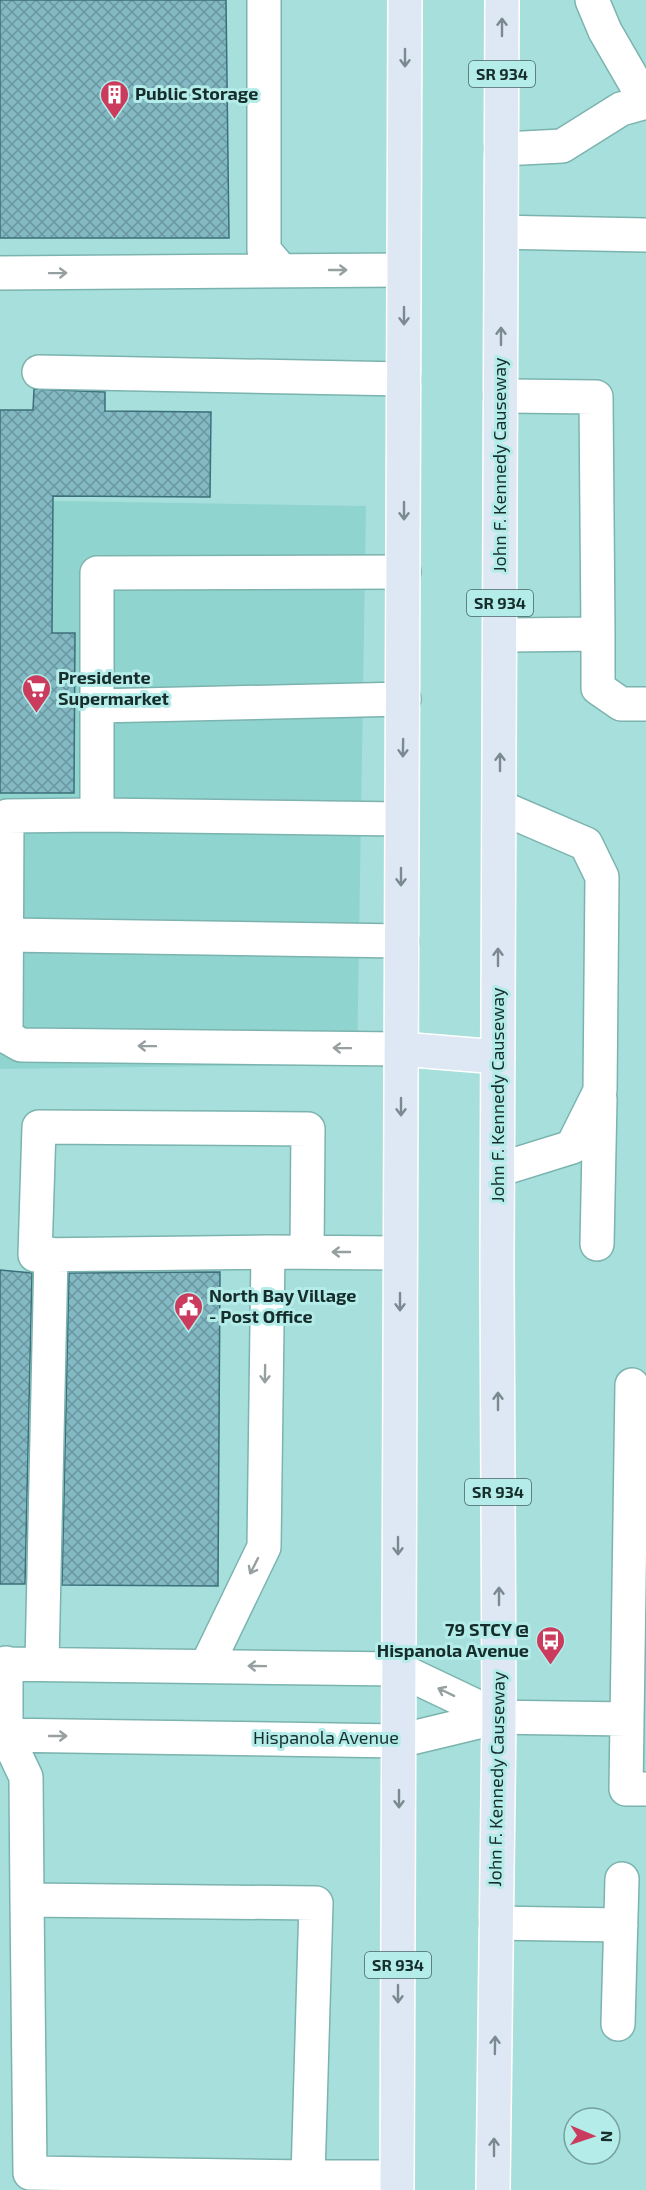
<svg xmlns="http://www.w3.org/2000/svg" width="646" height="2190" viewBox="0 0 646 2190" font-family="'Exo 2',sans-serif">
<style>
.built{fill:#90d4d0}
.building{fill:url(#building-cross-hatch);stroke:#3c707a;stroke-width:1.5}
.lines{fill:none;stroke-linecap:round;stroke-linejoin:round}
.minor-casing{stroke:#7bb3af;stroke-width:36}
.major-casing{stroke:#fff;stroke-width:36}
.minor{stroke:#fff;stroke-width:33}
.major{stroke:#dde8f4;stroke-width:33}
.oneway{stroke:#7a8a90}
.oneway2{stroke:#96a0a0}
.labels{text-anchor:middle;stroke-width:6;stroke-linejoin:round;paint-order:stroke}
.shield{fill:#b3ece8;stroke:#456664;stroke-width:1.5}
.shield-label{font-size:16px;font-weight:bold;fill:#162d2c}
.poi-label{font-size:18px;font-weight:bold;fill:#162d2c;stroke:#b3ece8;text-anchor:start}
.street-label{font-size:18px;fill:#162d2c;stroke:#b3ece8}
</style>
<defs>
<pattern id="building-cross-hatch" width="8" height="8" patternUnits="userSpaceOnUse" patternTransform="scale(1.5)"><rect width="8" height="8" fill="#83b9c3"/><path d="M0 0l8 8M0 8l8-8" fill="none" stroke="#6a979f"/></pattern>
</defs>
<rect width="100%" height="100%" fill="#a6dfdb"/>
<!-- built -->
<path class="built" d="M 0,500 L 366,506 L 357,1064 L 0,1069 Z"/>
<!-- building -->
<path class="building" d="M 0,0 L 226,0 L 229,238 L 0,238 Z
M 34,389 L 105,392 L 105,411 L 211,412 L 210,497 L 53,496 L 52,633 L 75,633 L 74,793 L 0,793 L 0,410 L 33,410 Z
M 0,1270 L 32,1273 L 25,1584 L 0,1584 Z
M 220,1272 L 218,1586 L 62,1585 L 69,1273 Z"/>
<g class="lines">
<defs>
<path id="minor" d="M 264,0 L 264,250 L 280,269
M 592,0 L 605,31 L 646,102
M 501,149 L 562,146 L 621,109 L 646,102
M 501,232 L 646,235
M 0,273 L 404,270
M 39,372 L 404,379
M 500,396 L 596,397 L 598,634 L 500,635
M 598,634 L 598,688 L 621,704 L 646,704
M 97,706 L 404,699
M 97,815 L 401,819
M 8,935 L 402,941
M 401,1049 L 21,1045 L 7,1037 L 6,1031 L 7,816 L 97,815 L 97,573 L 404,572
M 498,1170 L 572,1147 L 600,1091 L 602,877 L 586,844 L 500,807
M 597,1244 L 600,1099
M 268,1252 L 35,1255 L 39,1127 L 308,1129 L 307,1252
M 632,1385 L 626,1789 L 646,1789
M 6,1663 L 6,1735 L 26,1777 L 27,1900 L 316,1903 L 308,2177 L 30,2173 L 27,1900
M 42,1663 L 51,1254
M 0,1664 L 398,1669 L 499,1717
M 207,1665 L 264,1547 L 268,1252 L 400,1253
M 0,1735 L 399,1741 L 499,1717 L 627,1719
M 496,1923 L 621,1925
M 618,2024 L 622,1879
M 308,2190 L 308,2177 L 397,2177"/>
<path id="major" d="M 401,1049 L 498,1057
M 397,2190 L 405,0
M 493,2190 L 499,1717 L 497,1267 L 502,0"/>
</defs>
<!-- minor casing -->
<use href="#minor" class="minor-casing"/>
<!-- major casing -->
<use href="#major" class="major-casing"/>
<!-- minor -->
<use href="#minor" class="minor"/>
<!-- major -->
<use href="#major" class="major"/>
</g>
<!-- one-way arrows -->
<defs><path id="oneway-shaft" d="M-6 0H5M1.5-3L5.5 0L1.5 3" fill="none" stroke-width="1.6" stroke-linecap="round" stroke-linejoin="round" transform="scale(1.5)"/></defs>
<g class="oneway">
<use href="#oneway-shaft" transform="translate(502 27) rotate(-90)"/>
<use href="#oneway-shaft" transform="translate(405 58) rotate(90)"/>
<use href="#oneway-shaft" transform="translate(404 316) rotate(90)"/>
<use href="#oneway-shaft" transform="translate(501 336) rotate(-90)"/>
<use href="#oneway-shaft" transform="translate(404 511) rotate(90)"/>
<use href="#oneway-shaft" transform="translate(403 748) rotate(91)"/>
<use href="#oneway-shaft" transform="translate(500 762) rotate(-90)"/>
<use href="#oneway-shaft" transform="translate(401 877) rotate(90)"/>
<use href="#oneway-shaft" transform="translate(498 957) rotate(-90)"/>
<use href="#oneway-shaft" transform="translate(401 1107) rotate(90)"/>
<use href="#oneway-shaft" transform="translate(400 1302) rotate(90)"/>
<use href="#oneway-shaft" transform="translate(498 1401) rotate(-90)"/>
<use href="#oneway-shaft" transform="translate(398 1546) rotate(90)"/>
<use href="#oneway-shaft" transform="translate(499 1596) rotate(-90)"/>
<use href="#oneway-shaft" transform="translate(399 1799) rotate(90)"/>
<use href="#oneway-shaft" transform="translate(398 1994) rotate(90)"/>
<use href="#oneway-shaft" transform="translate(495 2045) rotate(-89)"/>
<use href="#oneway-shaft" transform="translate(494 2147) rotate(-90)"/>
</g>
<g class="oneway2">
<use href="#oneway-shaft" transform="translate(338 270)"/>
<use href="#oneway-shaft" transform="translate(58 273) rotate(-1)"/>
<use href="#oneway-shaft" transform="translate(147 1046) rotate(-179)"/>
<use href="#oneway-shaft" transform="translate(342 1048) rotate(-179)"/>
<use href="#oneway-shaft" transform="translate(341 1252) rotate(-180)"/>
<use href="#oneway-shaft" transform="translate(265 1374) rotate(91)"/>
<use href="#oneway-shaft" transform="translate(254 1566) rotate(117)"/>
<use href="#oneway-shaft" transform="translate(257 1666) rotate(-179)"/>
<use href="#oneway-shaft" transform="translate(446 1692) rotate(-154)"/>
<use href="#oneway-shaft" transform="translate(58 1736)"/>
</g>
<!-- icons -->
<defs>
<symbol id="building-pin" viewBox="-11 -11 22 30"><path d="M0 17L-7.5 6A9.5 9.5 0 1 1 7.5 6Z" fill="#cb3b5d" stroke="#b3ece8"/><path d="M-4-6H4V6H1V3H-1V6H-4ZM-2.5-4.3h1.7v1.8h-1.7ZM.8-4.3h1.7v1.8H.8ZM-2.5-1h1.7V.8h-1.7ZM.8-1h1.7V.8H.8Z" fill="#fff"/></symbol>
<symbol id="supermarket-pin" viewBox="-11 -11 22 30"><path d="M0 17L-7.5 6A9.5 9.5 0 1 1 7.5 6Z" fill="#cb3b5d" stroke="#b3ece8"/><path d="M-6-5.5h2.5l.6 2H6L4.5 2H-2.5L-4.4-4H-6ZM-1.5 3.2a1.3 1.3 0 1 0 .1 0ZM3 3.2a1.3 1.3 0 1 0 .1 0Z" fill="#fff"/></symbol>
<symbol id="civic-pin" viewBox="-11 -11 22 30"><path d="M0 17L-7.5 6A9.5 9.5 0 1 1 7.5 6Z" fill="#cb3b5d" stroke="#b3ece8"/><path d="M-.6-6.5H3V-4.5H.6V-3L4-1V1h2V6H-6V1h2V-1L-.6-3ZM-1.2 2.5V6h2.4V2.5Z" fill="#fff"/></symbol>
<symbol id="bus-pin" viewBox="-11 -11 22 30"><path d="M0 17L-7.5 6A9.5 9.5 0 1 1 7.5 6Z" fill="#cb3b5d" stroke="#b3ece8"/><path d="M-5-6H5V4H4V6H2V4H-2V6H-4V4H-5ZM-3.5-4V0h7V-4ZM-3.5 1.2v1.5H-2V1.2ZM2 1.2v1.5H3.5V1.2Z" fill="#fff"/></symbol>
</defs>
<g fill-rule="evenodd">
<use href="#building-pin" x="98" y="78" width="33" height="45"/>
<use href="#supermarket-pin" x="20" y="672" width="33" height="45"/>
<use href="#civic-pin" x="172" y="1290" width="33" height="45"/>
<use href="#bus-pin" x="534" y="1624" width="33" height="45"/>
</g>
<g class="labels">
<!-- shield labels -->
<g class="shield">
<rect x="469" y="61" width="66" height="26" rx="4.5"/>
<rect x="467" y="590" width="66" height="26" rx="4.5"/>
<rect x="465" y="1479" width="66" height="26" rx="4.5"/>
<rect x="365" y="1952" width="66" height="26" rx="4.5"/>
</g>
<g class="shield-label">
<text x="502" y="80">SR 934</text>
<text x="500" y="609">SR 934</text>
<text x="498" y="1498">SR 934</text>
<text x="398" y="1971">SR 934</text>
</g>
<!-- poi labels -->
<g class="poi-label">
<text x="135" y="100">Public Storage</text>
<text x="58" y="684">Presidente<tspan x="58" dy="21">Supermarket</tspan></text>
<text x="209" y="1302">North Bay Village<tspan x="209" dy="21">- Post Office</tspan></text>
<text x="529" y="1636" text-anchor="end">79 STCY @<tspan x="529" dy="21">Hispanola Avenue</tspan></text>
</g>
<!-- street labels -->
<g class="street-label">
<text transform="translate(500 465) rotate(-90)" y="6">John F. Kennedy Causeway</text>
<text transform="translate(498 1095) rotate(-90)" y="6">John F. Kennedy Causeway</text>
<text x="326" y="1744">Hispanola Avenue</text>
<text transform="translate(497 1779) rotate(-89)" y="6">John F. Kennedy Causeway</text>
</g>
</g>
<!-- north arrow -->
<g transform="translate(592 2136) rotate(92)"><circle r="28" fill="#b3ece8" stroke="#74a09d" stroke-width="1.5"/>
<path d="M0-4.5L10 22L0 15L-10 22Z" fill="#cb3b5d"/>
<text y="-9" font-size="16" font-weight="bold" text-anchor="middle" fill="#162d2c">N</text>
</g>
</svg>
